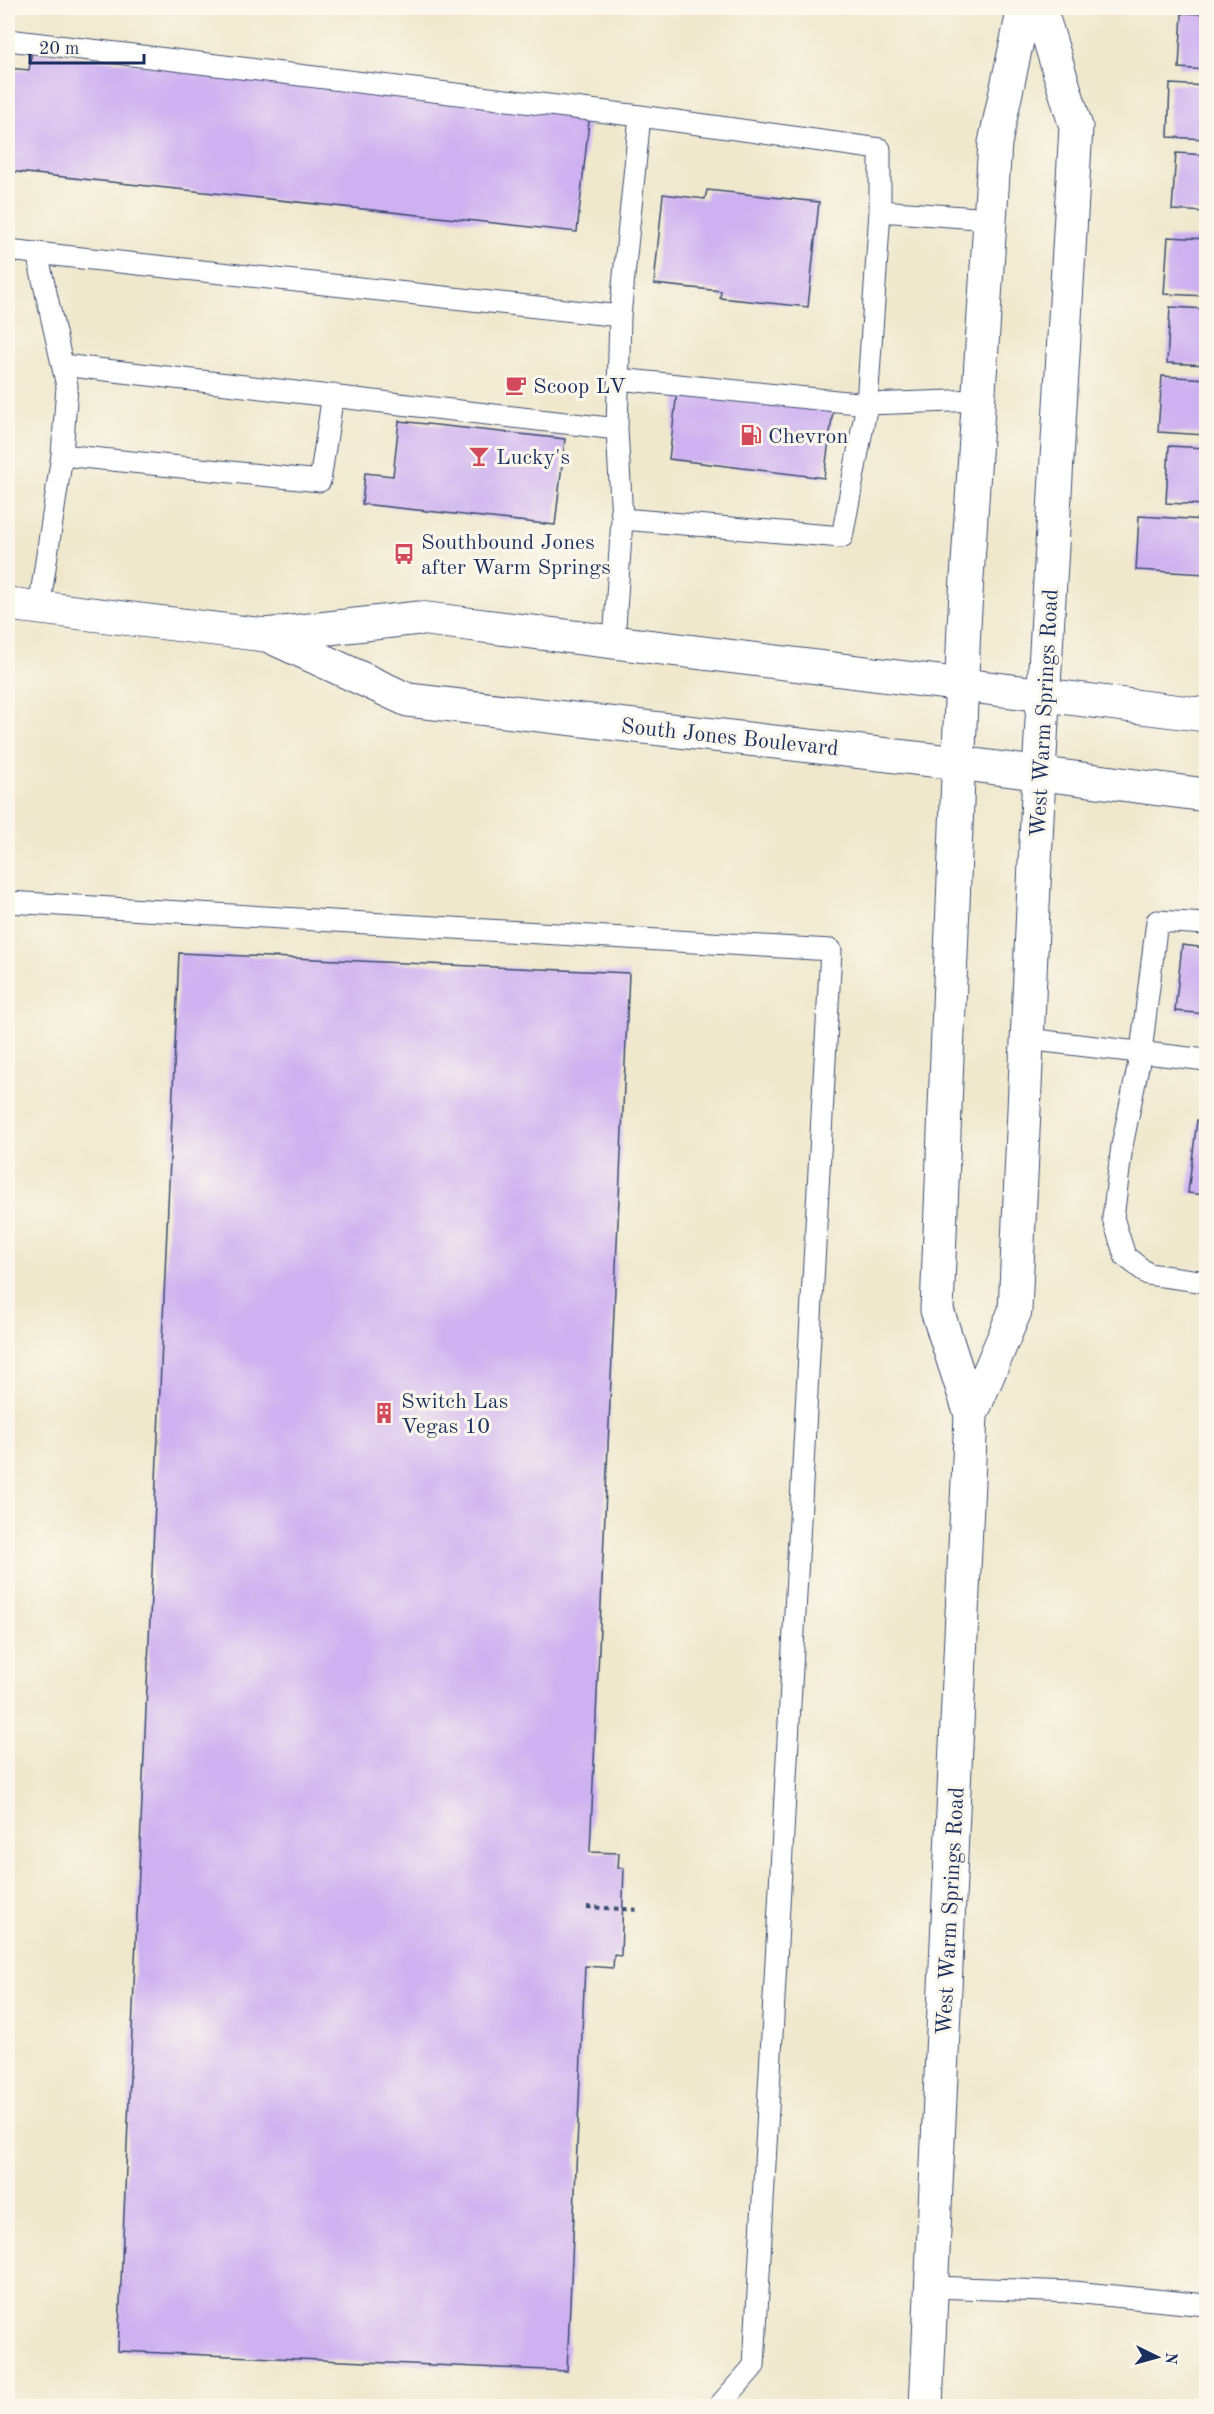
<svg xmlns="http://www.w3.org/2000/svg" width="1214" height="2414" viewBox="0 0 1214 2414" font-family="'Old Standard TT',serif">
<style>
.building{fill:#ceb1f0}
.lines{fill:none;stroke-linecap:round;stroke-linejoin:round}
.lane-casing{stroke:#3b4b6f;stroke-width:23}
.secondary-casing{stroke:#3b4b6f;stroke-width:35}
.primary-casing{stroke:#3b4b6f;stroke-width:35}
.path{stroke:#3b4b6f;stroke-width:4;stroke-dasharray:4.5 4.5;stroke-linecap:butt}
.lane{stroke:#fff;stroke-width:21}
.secondary{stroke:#fff;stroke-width:33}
.primary{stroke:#fff;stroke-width:33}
.labels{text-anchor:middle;stroke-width:6;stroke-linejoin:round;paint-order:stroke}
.poi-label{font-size:22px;fill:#1b2f5e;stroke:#fbf7ec;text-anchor:start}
.street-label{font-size:22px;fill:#1b2f5e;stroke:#fbf7ec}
</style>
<rect width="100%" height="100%" fill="#fbf7ec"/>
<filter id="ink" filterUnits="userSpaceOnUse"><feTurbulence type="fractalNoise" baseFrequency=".0167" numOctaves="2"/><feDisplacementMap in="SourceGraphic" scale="12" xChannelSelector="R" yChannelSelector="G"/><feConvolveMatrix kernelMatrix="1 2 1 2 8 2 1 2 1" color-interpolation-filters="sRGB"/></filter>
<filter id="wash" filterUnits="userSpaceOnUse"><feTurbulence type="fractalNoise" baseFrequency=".008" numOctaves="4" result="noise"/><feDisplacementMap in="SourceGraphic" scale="24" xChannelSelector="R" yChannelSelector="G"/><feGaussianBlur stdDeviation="1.35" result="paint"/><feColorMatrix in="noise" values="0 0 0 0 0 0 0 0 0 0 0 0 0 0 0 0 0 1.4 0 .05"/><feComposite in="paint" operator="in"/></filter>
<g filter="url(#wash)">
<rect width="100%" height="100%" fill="#efe8cd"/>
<g id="blocks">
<!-- building -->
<path class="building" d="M 1182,13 L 1206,14 L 1206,70 L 1179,68 Z
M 32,52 L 590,112 L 577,232 L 8,171 L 8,68 L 29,70 Z
M 1170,84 L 1206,86 L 1206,139 L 1168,137 Z
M 1176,153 L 1206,155 L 1206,212 L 1172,210 Z
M 707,190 L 819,202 L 808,307 L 720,298 L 721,291 L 654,284 L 663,194 L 705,199 Z
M 1168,237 L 1206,239 L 1206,296 L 1164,294 Z
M 1170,307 L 1206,309 L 1206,365 L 1167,363 Z
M 1162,376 L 1206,379 L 1206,435 L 1158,432 Z
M 677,392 L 833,411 L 824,478 L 669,459 Z
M 399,421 L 565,439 L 555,525 L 362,504 L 365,473 L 393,476 Z
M 1169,446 L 1206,448 L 1206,505 L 1166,503 Z
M 1139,516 L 1206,520 L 1206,574 L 1136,570 Z
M 1182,945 L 1206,948 L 1206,1014 L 1175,1011 Z
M 179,953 L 629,973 L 590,1852 L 619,1853 L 618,1868 L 624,1868 L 621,1956 L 614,1955 L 613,1968 L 585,1966 L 567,2371 L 118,2351 Z
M 1197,1120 L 1206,1121 L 1206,1195 L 1188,1193 Z"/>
</g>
</g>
<g filter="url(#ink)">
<use href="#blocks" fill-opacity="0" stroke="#3b4b6f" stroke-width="1.5"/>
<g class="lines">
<defs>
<path id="lane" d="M 8,40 L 640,116 L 880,149 L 880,211 L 867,404 L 842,537 L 622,519
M 880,211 L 991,219
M 8,250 L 620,316
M 37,253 L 67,386 L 62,455 L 39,608
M 62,365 L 617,429
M 618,379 L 867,404 L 980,400
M 62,455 L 320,481 L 333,394
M 614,642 L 622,519 L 617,429 L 620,316 L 640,116
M 8,902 L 831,950 L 754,2366 L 719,2406
M 1206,924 L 1157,921 L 1141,1052 L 1122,1146 L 1113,1218 L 1125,1256 L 1148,1274 L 1206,1282
M 1027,1039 L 1206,1060
M 932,2287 L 1073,2292 L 1206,2305"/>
<path id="secondary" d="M 971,1415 L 937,1310 L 964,625 L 995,143 L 1024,8
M 926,2406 L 971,1415 L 1015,1311 L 1039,773 L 1076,127 L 1040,8"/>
<path id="primary" d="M 8,604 L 265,635 L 419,618 L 1206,715
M 267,635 L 408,700 L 958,763 L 1206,795"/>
</defs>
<!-- lane casing -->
<use href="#lane" class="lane-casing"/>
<!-- secondary casing -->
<use href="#secondary" class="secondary-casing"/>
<!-- primary casing -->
<use href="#primary" class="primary-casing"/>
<!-- path -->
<path class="path" d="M 587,1907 L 640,1910"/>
<!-- lane -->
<use href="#lane" class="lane"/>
<!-- secondary -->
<use href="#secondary" class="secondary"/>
<!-- primary -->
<use href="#primary" class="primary"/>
</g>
</g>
<!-- icons -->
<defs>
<symbol id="cafe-bare" viewBox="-9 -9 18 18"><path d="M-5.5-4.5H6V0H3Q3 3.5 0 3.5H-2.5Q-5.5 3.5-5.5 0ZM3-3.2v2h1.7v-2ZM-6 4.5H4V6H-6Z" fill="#d1495b" stroke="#fbf7ec" stroke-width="2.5" paint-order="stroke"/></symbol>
<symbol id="fuel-bare" viewBox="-9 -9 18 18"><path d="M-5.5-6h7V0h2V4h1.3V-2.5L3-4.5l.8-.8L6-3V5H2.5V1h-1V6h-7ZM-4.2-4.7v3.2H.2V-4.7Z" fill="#d1495b" stroke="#fbf7ec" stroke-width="2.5" paint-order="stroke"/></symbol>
<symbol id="bar-bare" viewBox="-9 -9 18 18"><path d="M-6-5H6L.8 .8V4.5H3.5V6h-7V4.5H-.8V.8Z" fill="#d1495b" stroke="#fbf7ec" stroke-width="2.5" paint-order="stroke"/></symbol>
<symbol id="bus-bare" viewBox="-9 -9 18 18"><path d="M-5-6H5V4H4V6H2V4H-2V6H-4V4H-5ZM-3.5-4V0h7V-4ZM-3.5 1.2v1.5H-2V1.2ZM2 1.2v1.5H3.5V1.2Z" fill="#d1495b" stroke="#fbf7ec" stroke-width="2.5" paint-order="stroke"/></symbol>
<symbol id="building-bare" viewBox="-9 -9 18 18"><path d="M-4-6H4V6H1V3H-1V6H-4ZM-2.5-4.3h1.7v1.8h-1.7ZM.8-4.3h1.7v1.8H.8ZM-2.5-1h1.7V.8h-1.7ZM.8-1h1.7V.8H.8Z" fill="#d1495b" stroke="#fbf7ec" stroke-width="2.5" paint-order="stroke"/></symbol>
</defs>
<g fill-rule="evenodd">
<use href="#cafe-bare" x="501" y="370" width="30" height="30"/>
<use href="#fuel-bare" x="736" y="420" width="30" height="30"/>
<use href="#bar-bare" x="464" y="441" width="30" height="30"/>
<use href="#bus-bare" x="389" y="539" width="30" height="30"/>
<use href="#building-bare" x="369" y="1398" width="30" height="30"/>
</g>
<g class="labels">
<!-- poi labels -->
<g class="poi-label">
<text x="533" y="393">Scoop LV</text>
<text x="768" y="443">Chevron</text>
<text x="496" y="464">Lucky's</text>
<text x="421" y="549">Southbound Jones<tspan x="421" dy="25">after Warm Springs</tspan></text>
<text x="401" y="1408">Switch Las<tspan x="401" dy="25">Vegas 10</tspan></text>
</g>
<!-- street labels -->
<g class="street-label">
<text transform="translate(1043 713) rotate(-87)" y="8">West Warm Springs Road</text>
<text transform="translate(730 736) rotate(6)" y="8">South Jones Boulevard</text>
<text transform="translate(949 1911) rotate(-87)" y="8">West Warm Springs Road</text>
</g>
</g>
<!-- margin -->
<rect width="1214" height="2414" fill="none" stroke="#fbf7ec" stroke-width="30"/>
<!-- north arrow -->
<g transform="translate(1157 2357) rotate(95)" stroke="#fbf7ec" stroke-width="4.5" paint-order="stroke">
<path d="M0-4.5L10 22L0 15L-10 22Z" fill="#1b2f5e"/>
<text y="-9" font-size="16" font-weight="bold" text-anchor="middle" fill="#1b2f5e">N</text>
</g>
<!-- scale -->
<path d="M30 54v9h114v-9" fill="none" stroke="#1b2f5e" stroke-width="3"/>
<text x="39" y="54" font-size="18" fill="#1b2f5e" stroke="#fbf7ec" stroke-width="4.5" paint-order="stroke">20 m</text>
</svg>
